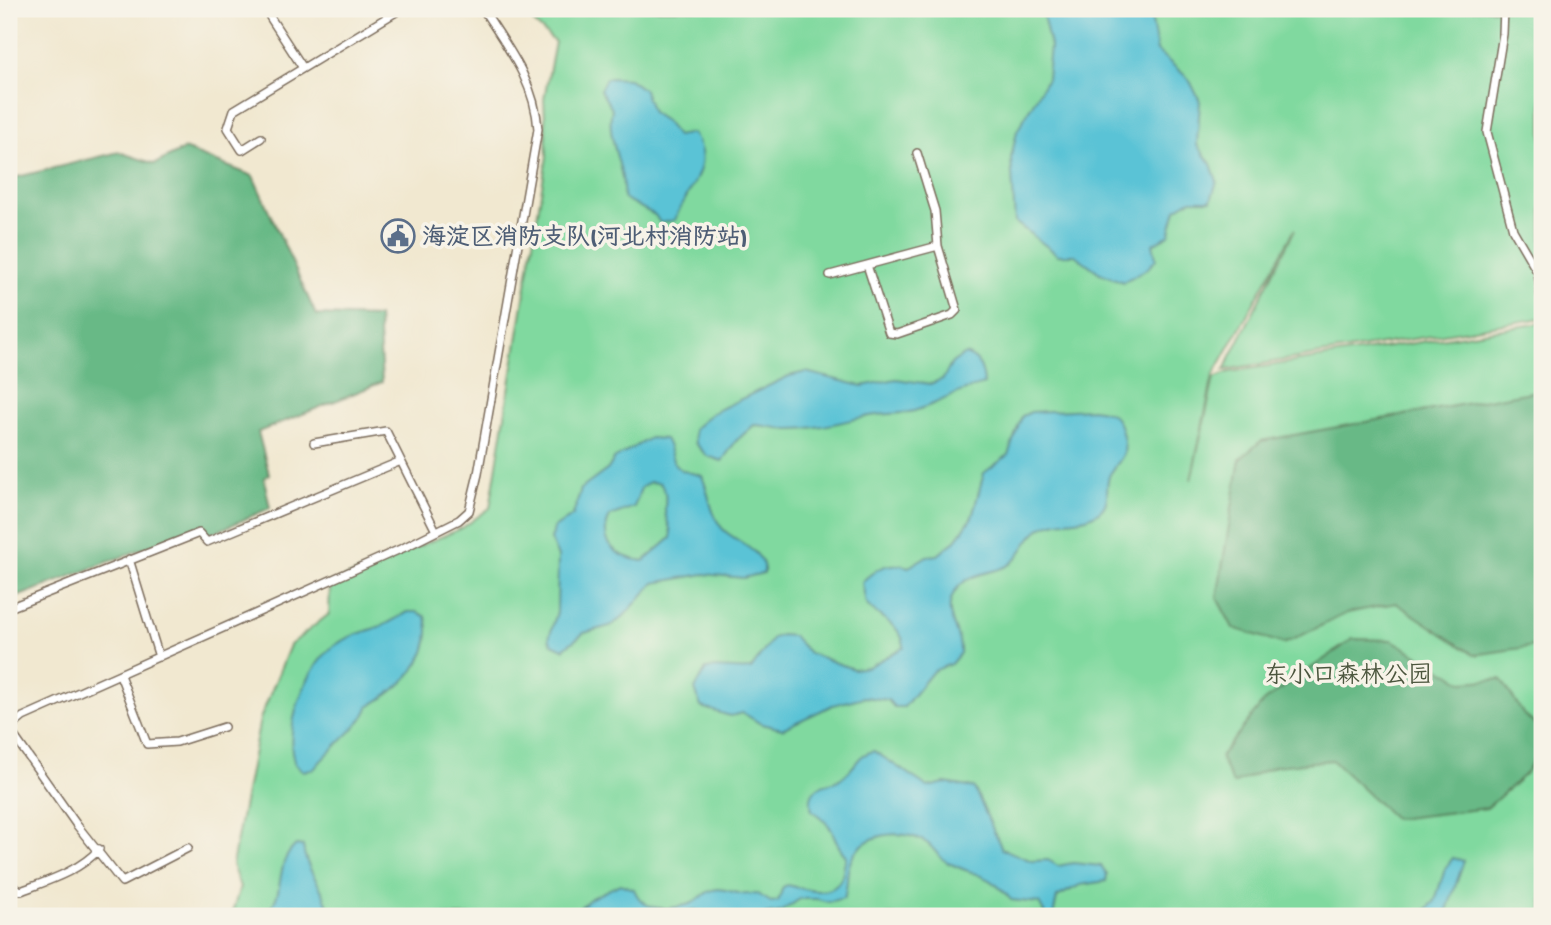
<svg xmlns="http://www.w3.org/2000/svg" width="1551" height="925" viewBox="0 0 1551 925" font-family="'Gochi Hand','LXGW WenKai TC',sans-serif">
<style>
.green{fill:#80d99f;stroke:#5e825e;stroke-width:2}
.forest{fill:#68b986;stroke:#527252;stroke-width:2}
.water{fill:#5ac3d6;stroke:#4a767a;stroke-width:2;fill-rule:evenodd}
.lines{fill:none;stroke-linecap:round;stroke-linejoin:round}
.street-casing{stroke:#7b6c5c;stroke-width:10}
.street{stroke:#fff;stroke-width:7}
.labels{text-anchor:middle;stroke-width:7;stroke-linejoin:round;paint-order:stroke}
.service-label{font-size:24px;font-weight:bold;fill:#4e5e75;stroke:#f7f3e8;text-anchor:start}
.park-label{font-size:24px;fill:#4c563e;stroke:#f7f3e8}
</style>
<rect width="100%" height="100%" fill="#f7f3e8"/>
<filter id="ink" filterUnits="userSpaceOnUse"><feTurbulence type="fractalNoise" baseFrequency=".0143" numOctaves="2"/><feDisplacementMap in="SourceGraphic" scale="14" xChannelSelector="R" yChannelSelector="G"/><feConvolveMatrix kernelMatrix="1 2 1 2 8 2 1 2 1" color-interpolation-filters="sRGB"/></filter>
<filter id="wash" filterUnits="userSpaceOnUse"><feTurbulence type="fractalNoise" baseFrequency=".00686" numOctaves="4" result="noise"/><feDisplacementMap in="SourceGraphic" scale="28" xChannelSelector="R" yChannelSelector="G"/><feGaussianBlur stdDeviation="1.57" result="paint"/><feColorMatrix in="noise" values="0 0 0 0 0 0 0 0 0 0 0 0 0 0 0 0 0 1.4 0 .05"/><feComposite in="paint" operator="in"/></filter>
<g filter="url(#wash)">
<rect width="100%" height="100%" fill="#f1e8d0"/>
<!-- green -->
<path class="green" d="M 519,9 L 1542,9 L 1542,318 L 1224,370 L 1295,229 L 1213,376 L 1191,480 L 1214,378 L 1229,372 L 1542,323 L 1542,916 L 231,916 L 240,887 L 232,865 L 260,719 L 290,645 L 329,614 L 330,584 L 462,528 L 490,508 L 547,156 L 544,99 L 555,42 Z"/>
<!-- forest -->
<path class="forest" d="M 184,149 L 253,176 L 316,315 L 378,317 L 382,382 L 258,432 L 269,474 L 264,479 L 270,508 L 209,535 L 202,526 L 9,600 L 9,179 L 119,152 L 155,164 Z
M 1542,390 L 1542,645 L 1474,655 L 1396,603 L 1347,613 L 1284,644 L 1233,628 L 1217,598 L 1240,459 L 1261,441 Z
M 1353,639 L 1392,640 L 1463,682 L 1501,679 L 1524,715 L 1542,730 L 1542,747 L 1525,774 L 1487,808 L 1395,819 L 1332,760 L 1275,766 L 1233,784 L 1220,757 L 1264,701 Z"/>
<!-- water -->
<path class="water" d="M 1047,9 L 1150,9 L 1157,51 L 1189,79 L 1200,101 L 1197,145 L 1211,164 L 1217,181 L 1211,200 L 1191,200 L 1176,209 L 1169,235 L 1153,244 L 1156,259 L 1147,269 L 1123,282 L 1100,273 L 1075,255 L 1058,255 L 1015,222 L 1011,158 L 1017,131 L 1047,79 L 1050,46 L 1043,15 Z
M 606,78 L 629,79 L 644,90 L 652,112 L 665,121 L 677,136 L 692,133 C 718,166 684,192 675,220 L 660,223 L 655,215 L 623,198 C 626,167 605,139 612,109 L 600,90 Z
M 965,354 C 980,359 983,369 984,384 C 958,390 939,404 914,411 C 898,415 881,413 865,417 C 840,422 817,429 791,429 C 779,430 767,425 754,425 L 736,441 L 722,461 L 707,456 L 695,443 L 694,429 L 712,413 L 789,376 L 806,372 L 862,386 L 896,379 L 930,384 L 943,379 L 952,363 Z
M 1092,409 C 1109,411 1118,414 1122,432 C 1128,456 1123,455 1110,474 C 1104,484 1111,500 1102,509 C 1084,527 1054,515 1037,531 C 1026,540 1022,555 1010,564 C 993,576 969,569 954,593 C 941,615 962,631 960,653 L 951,664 L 933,671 L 904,707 L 894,707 L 888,700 L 864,697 L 833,705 L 782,729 L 761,724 L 743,713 L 730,716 L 701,707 L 695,689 L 706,669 C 720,666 735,671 751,669 L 773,638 L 781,635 L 793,636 L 809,653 L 853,669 L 868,667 L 904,647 C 903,625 879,619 866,604 L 862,582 C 877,567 889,561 909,567 L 927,556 L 938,555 L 957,539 L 972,517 L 984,473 L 1008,455 L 1022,416 L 1031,412 Z
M 650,438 L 665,439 C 672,449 670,463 680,469 C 686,473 695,473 702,476 C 709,492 711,520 726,532 C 740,543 766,553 764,573 L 743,578 L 704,574 L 654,583 L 622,618 L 610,626 L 584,633 L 563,649 L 552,644 L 549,638 L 557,612 L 558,557 L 551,540 L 554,528 L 573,515 L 581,489 L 608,469 L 614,459 ZM 650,482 L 660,483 C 668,494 665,499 665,510 C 665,520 672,527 671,538 L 644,561 C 617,558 597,543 610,516 L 634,507 L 641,488 Z
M 408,612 L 417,612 L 426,617 C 437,658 400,689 368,707 C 363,725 328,750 315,768 L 303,771 L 295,764 C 282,730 306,667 334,646 C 350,634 367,632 384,625 C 393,621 400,616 408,612 Z
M 874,751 L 928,787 L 945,783 L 974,788 L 1002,849 L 1032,861 L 1048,860 L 1058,866 L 1073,863 L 1101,866 L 1107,874 L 1106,881 L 1080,885 L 1057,897 L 1053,916 L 1046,916 L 1039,903 L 1011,900 C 990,873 974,876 947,862 C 938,857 934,848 927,843 C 902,827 858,832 849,866 C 846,877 848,887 844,898 L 828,902 L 817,899 L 800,899 L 780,912 L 757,916 L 710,916 L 695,910 L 662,916 L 570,916 L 591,898 L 620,884 L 634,889 C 643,913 668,910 690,904 C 700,900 706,889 719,889 C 734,890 738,897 756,893 L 771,902 L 778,901 L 783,887 L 787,885 C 802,888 830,900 841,879 C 844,873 844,863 846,856 C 829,838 840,829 812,811 C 805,780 831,789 845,775 C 857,765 858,754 874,751 Z
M 296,845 L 303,846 C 305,872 328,889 329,916 L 262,916 C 290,895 271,867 296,845 Z
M 1453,858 L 1464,861 L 1445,916 L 1420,916 L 1435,901 L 1445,869 Z"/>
</g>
<g filter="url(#ink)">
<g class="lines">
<defs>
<path id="street" d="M 274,9 L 270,17 L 303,68
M 1504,9 L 1503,34 L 1487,132 L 1513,230 L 1538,273 L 1542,307
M 261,138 L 242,150 L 228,128 L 234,110 L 401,9
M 867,265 L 889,333 L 897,334 L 952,315 L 957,310 L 938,246 L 935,211 L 917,153
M 830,275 L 938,246
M 314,443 L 386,431 L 436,531
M 129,559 L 159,657
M 9,608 L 199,533 L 207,542 L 401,461
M 120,675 L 147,744 L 177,742 L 224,727
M 9,729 L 23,717 L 405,547 L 459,520 L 469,511 L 478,474 L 538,129 C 535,82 508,48 483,9
M 9,729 L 76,824 L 122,882 L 188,848
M 9,885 L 21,891 C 47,881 80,871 99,849"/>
</defs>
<!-- street casing -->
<use href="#street" class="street-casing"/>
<!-- street -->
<use href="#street" class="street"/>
</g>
</g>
<!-- icons -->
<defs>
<symbol id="civic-ring" viewBox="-11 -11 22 22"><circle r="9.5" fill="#f7f3e8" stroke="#5c6f8a" stroke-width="1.5"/><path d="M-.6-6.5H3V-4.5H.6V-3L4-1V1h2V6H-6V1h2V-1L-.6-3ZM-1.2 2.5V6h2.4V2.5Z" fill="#5c6f8a"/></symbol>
</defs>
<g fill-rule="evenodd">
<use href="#civic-ring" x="379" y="217" width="38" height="38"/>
</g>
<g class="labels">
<!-- service labels -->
<g class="service-label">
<text x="422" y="244">海淀区消防支队(河北村消防站)</text>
</g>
<!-- park labels -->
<g class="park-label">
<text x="1348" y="682">东小口森林公园</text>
</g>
</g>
<!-- margin -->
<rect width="1551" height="925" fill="none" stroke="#f7f3e8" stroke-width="35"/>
</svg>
